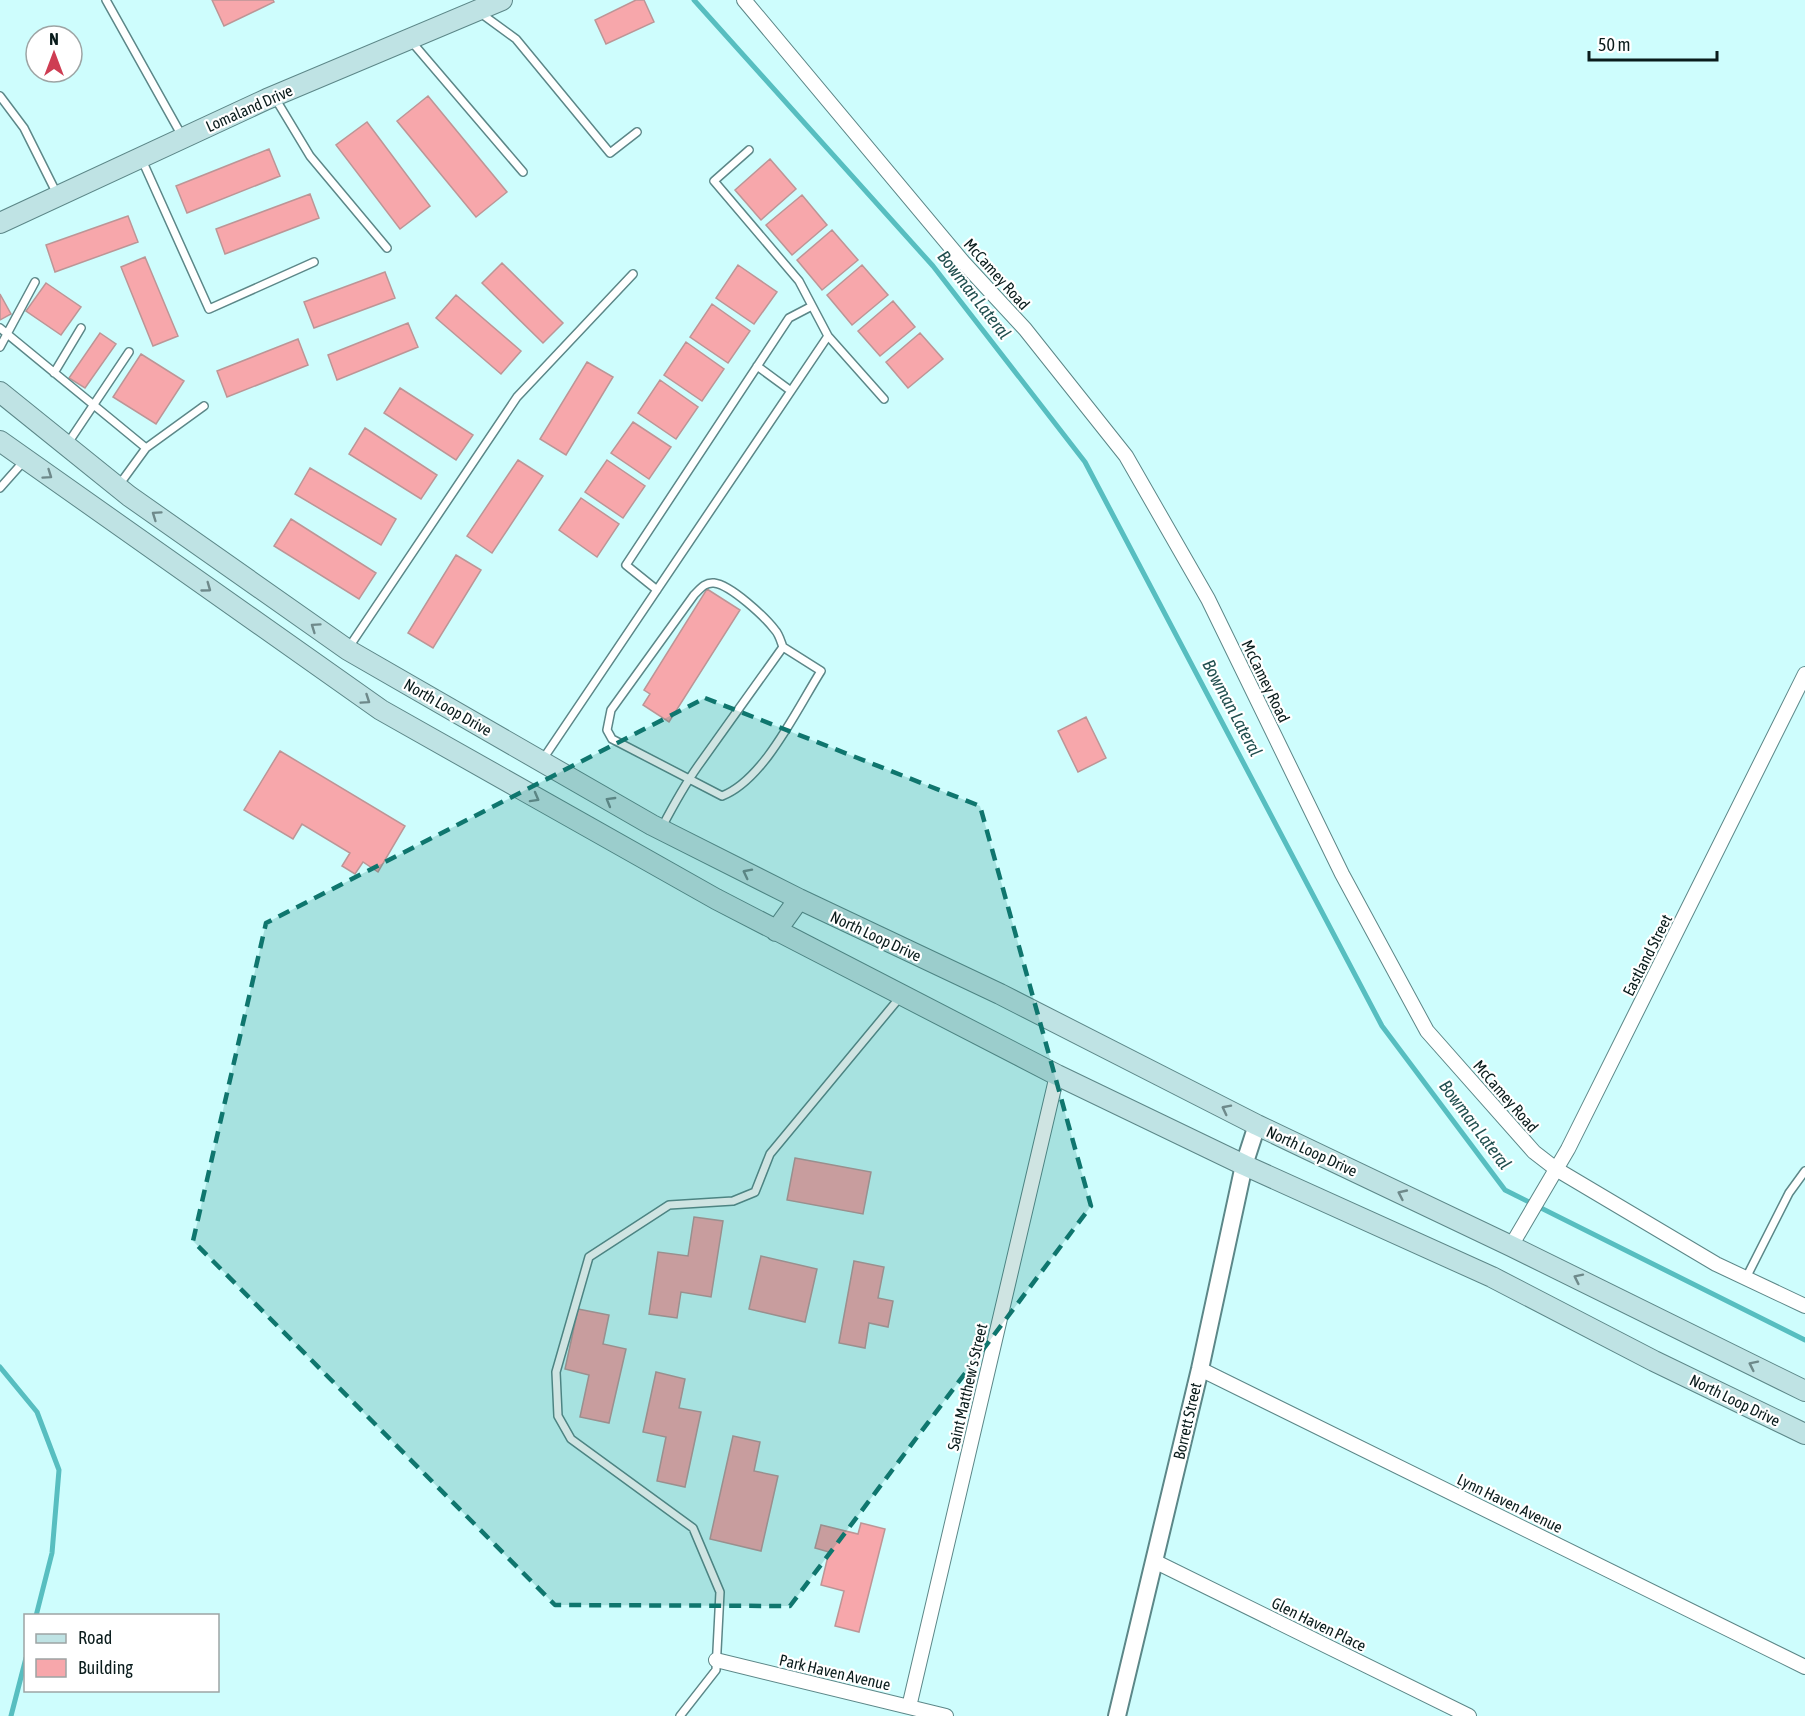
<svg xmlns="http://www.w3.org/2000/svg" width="1805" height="1716" viewBox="0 0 1805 1716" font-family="'Asap Condensed',sans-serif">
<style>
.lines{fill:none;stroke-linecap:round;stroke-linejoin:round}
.stream{stroke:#57bec0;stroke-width:5}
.building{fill:#f7a7ab;stroke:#bc9596;stroke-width:1.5}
.service-casing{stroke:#5c8788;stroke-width:10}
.minor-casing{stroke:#5c8788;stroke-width:16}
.tertiary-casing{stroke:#5c8788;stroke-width:20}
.secondary-casing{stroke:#5c8788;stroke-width:22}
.service{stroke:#fff;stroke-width:7}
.minor{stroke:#fff;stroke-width:14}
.tertiary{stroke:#fff;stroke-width:16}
.secondary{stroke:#bfe3e4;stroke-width:20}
.oneway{stroke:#6e898a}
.marked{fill:#0f766e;fill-opacity:0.2;stroke:#0f766e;stroke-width:4.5;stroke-dasharray:12 8;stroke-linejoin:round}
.labels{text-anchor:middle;stroke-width:4.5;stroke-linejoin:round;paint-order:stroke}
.street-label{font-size:16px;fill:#0a1c1c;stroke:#fff}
.water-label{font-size:18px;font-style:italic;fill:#225050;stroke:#fff}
</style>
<rect width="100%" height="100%" fill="#cefdfd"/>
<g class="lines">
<!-- stream -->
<path class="stream" d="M 694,0 L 933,266 L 1085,462 L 1382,1026 L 1505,1190 L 1805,1340
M 0,1367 L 37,1412 L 59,1470 L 52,1553 L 36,1616
M 11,1716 L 26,1658"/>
</g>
<!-- building -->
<path class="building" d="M 212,0 L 273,0 L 274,2 L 224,26 Z
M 636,0 L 644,0 L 654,22 L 606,44 L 595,20 Z
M 428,96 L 507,192 L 476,217 L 397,121 Z
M 367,122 L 430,206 L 400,229 L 336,145 Z
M 269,149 L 280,176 L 187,213 L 176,186 Z
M 770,159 L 796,189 L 761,220 L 735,190 Z
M 310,194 L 319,218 L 225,254 L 216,229 Z
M 802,195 L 827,225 L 792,255 L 766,225 Z
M 128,216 L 138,242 L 55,272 L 46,245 Z
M 832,230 L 858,260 L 822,290 L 797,260 Z
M 145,257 L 178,336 L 153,346 L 121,267 Z
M 502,263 L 563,323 L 543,343 L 482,283 Z
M 738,265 L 777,292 L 754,324 L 716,298 Z
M 862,265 L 888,295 L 852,325 L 827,295 Z
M 385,272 L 395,298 L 314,328 L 304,302 Z
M 46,283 L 81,307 L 61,335 L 26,311 Z
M 0,294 L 11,314 L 0,320 Z
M 456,295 L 521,351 L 501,374 L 436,318 Z
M 893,301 L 915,327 L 880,356 L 858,331 Z
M 712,304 L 750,331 L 728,363 L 690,337 Z
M 408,323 L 418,347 L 337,380 L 328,355 Z
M 100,333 L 116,344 L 85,388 L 69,378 Z
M 920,333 L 943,359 L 908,388 L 886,362 Z
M 298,339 L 308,365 L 227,397 L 217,371 Z
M 686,342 L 724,369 L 702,401 L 664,375 Z
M 141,354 L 184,381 L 156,424 L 113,397 Z
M 587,362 L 613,377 L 566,455 L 540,439 Z
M 660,380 L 698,407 L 676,439 L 638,413 Z
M 400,388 L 473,435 L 456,460 L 384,413 Z
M 633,422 L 671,447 L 649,479 L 611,453 Z
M 365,428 L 437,475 L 421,499 L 349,454 Z
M 518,460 L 543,476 L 492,553 L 467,536 Z
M 607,460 L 645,486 L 623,518 L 585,492 Z
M 310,468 L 396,519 L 381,545 L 295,494 Z
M 581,498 L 619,524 L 597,557 L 559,530 Z
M 291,519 L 376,573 L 359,599 L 274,546 Z
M 456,555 L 481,570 L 433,648 L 408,633 Z
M 707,589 L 740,610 L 669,722 L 643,705 L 650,694 L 644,690 Z
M 1086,717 L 1106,758 L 1078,772 L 1058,731 Z
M 280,751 L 405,826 L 378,872 L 363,862 L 355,874 L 342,866 L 350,853 L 302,824 L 293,839 L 244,810 Z
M 795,1158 L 871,1172 L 863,1214 L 787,1200 Z
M 694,1217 L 723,1221 L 711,1297 L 681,1292 L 677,1318 L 649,1314 L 658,1252 L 688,1256 Z
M 761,1256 L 817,1269 L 805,1322 L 749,1309 Z
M 854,1261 L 884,1267 L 878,1298 L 893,1301 L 888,1327 L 869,1323 L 865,1348 L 839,1343 Z
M 578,1309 L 609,1315 L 603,1344 L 626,1349 L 609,1423 L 580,1417 L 589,1375 L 565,1369 Z
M 656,1372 L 685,1379 L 679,1408 L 701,1412 L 685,1487 L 657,1481 L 666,1437 L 643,1432 Z
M 733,1436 L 760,1442 L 754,1471 L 778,1476 L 761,1551 L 710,1539 Z
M 861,1523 L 885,1529 L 859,1632 L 835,1626 L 844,1591 L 821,1585 L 829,1552 L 815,1548 L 821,1525 L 858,1534 Z"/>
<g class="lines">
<defs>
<path id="service" d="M 106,0 L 182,136
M 479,12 L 516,39 L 610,153 L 637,132
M 411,41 L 523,172
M 0,96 L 24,128 L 57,194
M 275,98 L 310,156 L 387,248
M 749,150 L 714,181 L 799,281 L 828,336
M 142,160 L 209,309 L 314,262
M 0,328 L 146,448 L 119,485
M 0,347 L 35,282
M 757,366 L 791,391
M 54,373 L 81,328
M 68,443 L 129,352
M 146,448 L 204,406
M 0,488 L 24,461
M 657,590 L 626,565 L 789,318 L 812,306
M 349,647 L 517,397 L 633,274
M 543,759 L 828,336 L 884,399
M 662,827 C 673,806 684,786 698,766 L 783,647 C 781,642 779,634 775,630 C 765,617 731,585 714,583 C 705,582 700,589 694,595 L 611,710 L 607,730 L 612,739 L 722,796 C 764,780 797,709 821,671 L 783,647
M 1746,1278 L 1789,1193 L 1805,1171
M 680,1716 L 716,1670 L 720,1592 L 693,1528 L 571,1439 L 558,1416 L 556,1372 L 589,1257 L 669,1205 L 733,1201 L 755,1192 L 770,1154 L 901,996"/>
<path id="minor" d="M 744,0 L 963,262 L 1025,329 L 1126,456 L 1208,599 L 1342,874 L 1427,1031 L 1534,1152 L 1556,1169 L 1716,1264 L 1805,1306
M 1511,1246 L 1568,1149 L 1805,674
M 1200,1369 L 1805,1667
M 1154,1561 L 1469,1716
M 716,1660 L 946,1716
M 909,1707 L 1057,1075"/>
<path id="tertiary" d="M 1117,1716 L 1200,1369 L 1244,1165 L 1257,1125"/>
<path id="secondary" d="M 0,223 L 267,99 L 502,0
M 0,392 L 129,496 L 348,650 L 652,825 L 799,899 L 1000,994 L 1257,1125 L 1511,1246 L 1805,1391
M 0,441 L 381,710 L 716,899 L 1057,1075 L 1244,1165 L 1492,1277 L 1654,1361 L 1805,1434
M 776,931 L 799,899"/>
</defs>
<!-- service casing -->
<use href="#service" class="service-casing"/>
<!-- minor casing -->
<use href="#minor" class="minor-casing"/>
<!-- tertiary casing -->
<use href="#tertiary" class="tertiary-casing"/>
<!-- secondary casing -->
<use href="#secondary" class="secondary-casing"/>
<!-- service -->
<use href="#service" class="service"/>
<!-- minor -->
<use href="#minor" class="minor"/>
<!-- tertiary -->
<use href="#tertiary" class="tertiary"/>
<!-- secondary -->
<use href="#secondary" class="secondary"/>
</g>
<!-- one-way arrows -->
<defs><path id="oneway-chevron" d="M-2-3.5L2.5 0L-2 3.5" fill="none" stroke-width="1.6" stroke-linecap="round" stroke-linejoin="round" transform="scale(1.5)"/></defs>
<g class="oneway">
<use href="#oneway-chevron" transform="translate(48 475) rotate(35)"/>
<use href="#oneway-chevron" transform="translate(156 515) rotate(-145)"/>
<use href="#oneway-chevron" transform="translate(207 588) rotate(36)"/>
<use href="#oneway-chevron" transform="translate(315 627) rotate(-145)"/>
<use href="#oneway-chevron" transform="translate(366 700) rotate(34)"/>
<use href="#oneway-chevron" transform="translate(535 798) rotate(29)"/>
<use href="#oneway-chevron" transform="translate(610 801) rotate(-150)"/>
<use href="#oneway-chevron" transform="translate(747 873) rotate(-153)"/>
<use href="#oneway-chevron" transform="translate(1226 1109) rotate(-153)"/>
<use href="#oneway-chevron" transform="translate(1402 1194) rotate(-155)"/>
<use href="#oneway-chevron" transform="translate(1578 1278) rotate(-154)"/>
<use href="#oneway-chevron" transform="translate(1753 1365) rotate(-154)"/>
</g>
<!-- marked area -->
<path class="marked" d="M 705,698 L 980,806 L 1091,1206 L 790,1606 L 555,1605 L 193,1241 L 266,923 Z"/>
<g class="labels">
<!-- street labels -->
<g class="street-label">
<text transform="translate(249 108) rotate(-24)" y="6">Lomaland Drive</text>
<text transform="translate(997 274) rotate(48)" y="6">McCamey Road</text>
<text transform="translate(1266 681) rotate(64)" y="6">McCamey Road</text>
<text transform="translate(448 707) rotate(30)" y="6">North Loop Drive</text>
<text transform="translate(876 936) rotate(25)" y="6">North Loop Drive</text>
<text transform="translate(1647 955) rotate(-63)" y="6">Eastland Street</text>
<text transform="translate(1506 1096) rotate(49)" y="6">McCamey Road</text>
<text transform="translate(1312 1151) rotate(25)" y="6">North Loop Drive</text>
<text transform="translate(967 1387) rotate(-77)" y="6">Saint Matthew's Street</text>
<text transform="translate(1735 1400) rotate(26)" y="6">North Loop Drive</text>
<text transform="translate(1187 1421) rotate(-77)" y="6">Borrett Street</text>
<text transform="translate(1510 1503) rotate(26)" y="6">Lynn Haven Avenue</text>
<text transform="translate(1319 1624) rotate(26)" y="6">Glen Haven Place</text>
<text transform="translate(835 1672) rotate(13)" y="6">Park Haven Avenue</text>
</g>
<!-- water labels -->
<g class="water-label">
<text transform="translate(974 295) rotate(52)" y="6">Bowman Lateral</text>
<text transform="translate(1232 708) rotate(62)" y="6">Bowman Lateral</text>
<text transform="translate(1475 1125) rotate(53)" y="6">Bowman Lateral</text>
</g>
</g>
<!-- legend -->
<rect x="24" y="1614" width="195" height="78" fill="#ffffff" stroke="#9da4a4" stroke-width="1.5"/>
<rect x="36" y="1634" width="30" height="9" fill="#bfe3e4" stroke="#9da4a4" stroke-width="1.5"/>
<text x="78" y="1644" font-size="18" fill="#0a1c1c">Road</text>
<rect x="36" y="1659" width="30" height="18" fill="#f7a7ab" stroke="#9da4a4" stroke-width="1.5"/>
<text x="78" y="1674" font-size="18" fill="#0a1c1c">Building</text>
<!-- north arrow -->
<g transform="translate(54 54)"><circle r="28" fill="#ffffff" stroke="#9da4a4" stroke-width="1.5"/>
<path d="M0-4.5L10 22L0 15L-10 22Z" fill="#ce3d53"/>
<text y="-9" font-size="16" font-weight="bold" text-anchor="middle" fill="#0a1c1c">N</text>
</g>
<!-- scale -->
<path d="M1589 51v9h128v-9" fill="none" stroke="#0a1c1c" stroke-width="3"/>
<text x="1598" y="51" font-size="18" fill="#0a1c1c" stroke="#ffffff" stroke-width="4.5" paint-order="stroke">50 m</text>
</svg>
